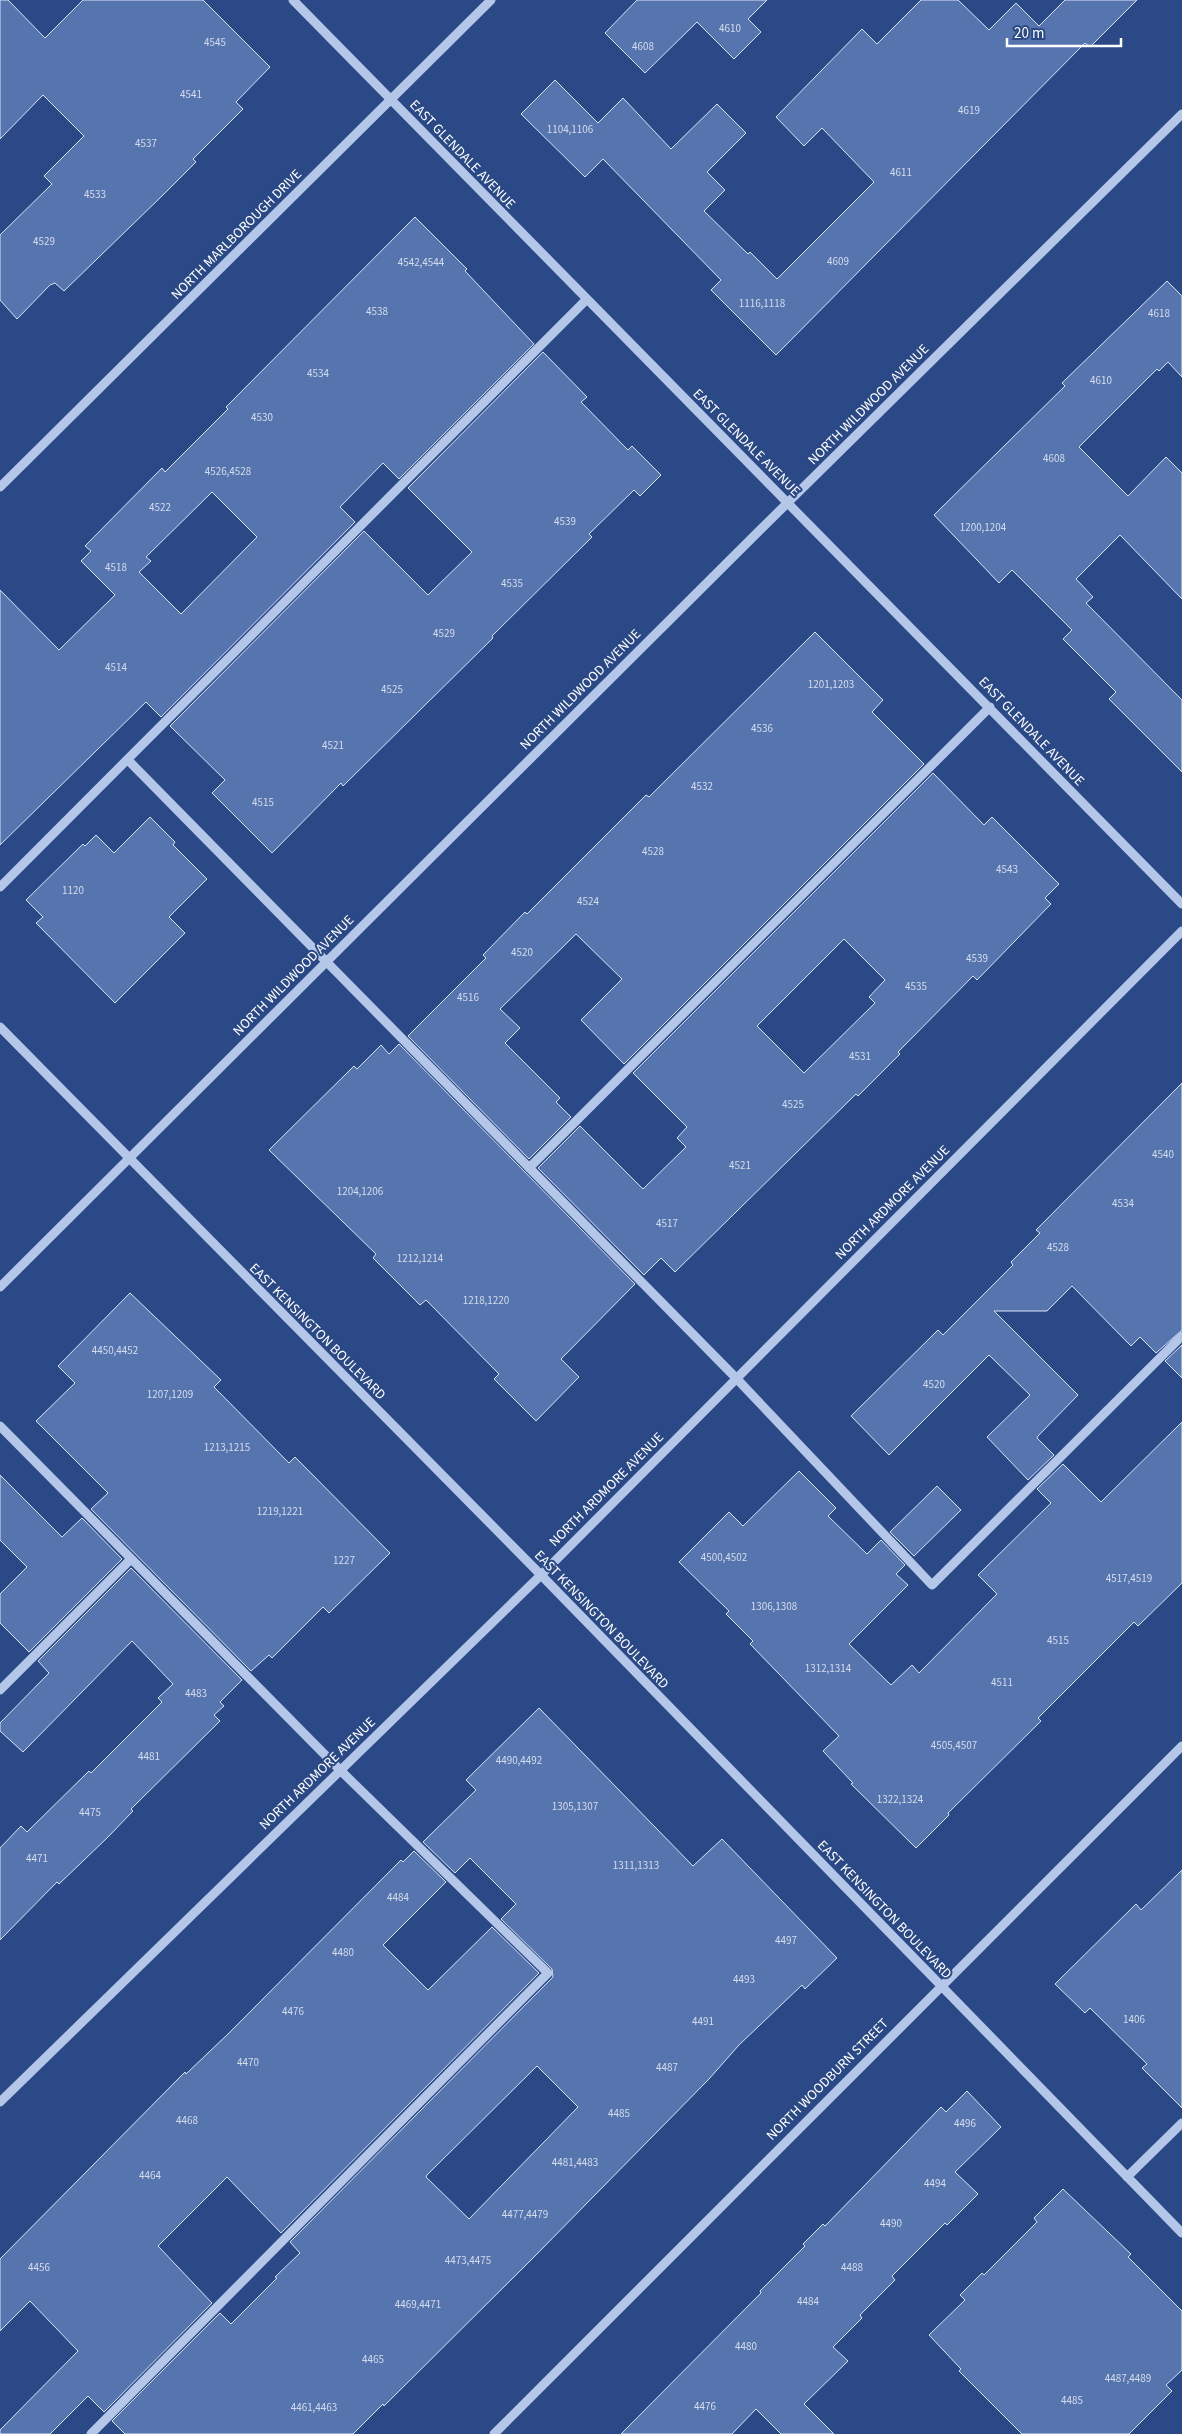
<svg xmlns="http://www.w3.org/2000/svg" width="1182" height="2434" viewBox="0 0 1182 2434" font-family="'Source Sans 3',sans-serif">
<style>
.building{fill:#5675af;stroke:#d9e3f6;fill-rule:evenodd}
.lines{fill:none;stroke-linecap:round;stroke-linejoin:round}
.minor{stroke:#b5c7e8;stroke-width:9}
.labels{text-anchor:middle;stroke-width:4;stroke-linejoin:round;paint-order:stroke}
.number-label{font-size:11px;fill:#d5dceb}
.street-label{font-size:14px;fill:#fff;stroke:#2a4986}
</style>
<rect width="100%" height="100%" fill="#2a4986"/>
<!-- building -->
<path class="building" d="M 0,0 L 8,0 L 45,38 L 83,0 L 203,0 L 270,67 L 236,102 L 243,109 L 193,159 L 196,162 L 164,194 L 64,291 L 55,283 L 50,285 L 17,319 L 0,300 L 0,235 L 52,184 L 44,176 L 84,136 L 43,95 L 0,139 Z
M 637,0 L 767,0 L 748,19 L 761,32 L 734,59 L 697,22 L 645,73 L 605,33 Z
M 921,0 L 958,0 L 989,30 L 1016,3 L 1039,26 L 1065,0 L 1137,0 L 1090,47 L 1085,43 L 776,355 L 711,290 L 721,280 L 603,159 L 585,177 L 521,114 L 555,80 L 598,123 L 623,98 L 671,149 L 717,104 L 746,133 L 707,172 L 725,190 L 704,211 L 748,254 L 750,252 L 777,279 L 874,182 L 822,128 L 804,146 L 776,117 L 862,29 L 877,44 Z
M 415,217 L 467,269 L 465,271 L 534,344 L 399,479 L 383,463 L 340,507 L 355,522 L 161,717 L 146,702 L 0,845 L 0,590 L 59,650 L 115,595 L 81,561 L 91,551 L 85,546 L 162,468 L 165,472 L 228,409 L 226,407 ZM 212,492 L 257,537 L 181,614 L 139,572 L 151,561 L 146,557 Z
M 1167,281 L 1182,296 L 1182,377 L 1168,362 L 1159,371 L 1157,369 L 1079,447 L 1128,496 L 1166,457 L 1182,473 L 1182,599 L 1120,535 L 1076,579 L 1093,597 L 1086,603 L 1182,700 L 1182,772 L 1109,699 L 1116,692 L 1063,639 L 1072,630 L 1012,570 L 999,583 L 934,515 L 1065,386 L 1062,383 Z
M 543,352 L 587,397 L 581,402 L 628,450 L 632,446 L 661,475 L 640,496 L 634,490 L 589,534 L 592,537 L 492,636 L 493,638 L 343,786 L 341,783 L 272,853 L 212,793 L 225,780 L 170,726 L 364,531 L 428,595 L 472,552 L 408,488 Z
M 815,632 L 883,700 L 872,712 L 924,764 L 624,1064 L 581,1020 L 622,979 L 576,934 L 500,1009 L 520,1028 L 505,1043 L 560,1098 L 556,1102 L 571,1117 L 529,1159 L 408,1036 L 486,958 L 483,955 L 525,912 L 527,914 L 646,795 L 649,797 Z
M 933,773 L 984,825 L 992,817 L 1059,884 L 1045,898 L 1051,904 L 977,980 L 973,976 L 898,1052 L 900,1054 L 858,1096 L 856,1094 L 675,1272 L 661,1258 L 644,1275 L 538,1168 L 580,1126 L 643,1189 L 686,1147 L 677,1138 L 687,1127 L 633,1073 ZM 844,939 L 885,980 L 869,997 L 875,1003 L 804,1073 L 757,1026 Z
M 150,817 L 175,842 L 173,845 L 207,879 L 169,917 L 185,933 L 115,1003 L 36,923 L 43,917 L 26,900 L 83,844 L 85,846 L 96,835 L 114,853 Z
M 399,1044 L 635,1284 L 561,1359 L 579,1377 L 536,1421 L 494,1379 L 499,1374 L 426,1300 L 420,1305 L 373,1258 L 376,1254 L 269,1150 L 354,1066 L 357,1069 L 381,1045 L 389,1054 Z
M 1182,1083 L 1182,1330 L 1156,1353 L 1140,1337 L 1131,1346 L 1072,1286 L 1047,1311 L 994,1311 L 1078,1395 L 1038,1436 L 1037,1438 L 1054,1455 L 1028,1480 L 987,1437 L 1030,1395 L 989,1355 L 889,1455 L 851,1416 L 938,1330 L 943,1335 L 1013,1265 L 1011,1262 L 1040,1233 L 1036,1230 Z
M 130,1293 L 221,1380 L 214,1387 L 289,1463 L 295,1457 L 390,1553 L 329,1613 L 323,1607 L 272,1658 L 269,1655 L 251,1671 L 91,1509 L 108,1493 L 36,1421 L 75,1383 L 58,1366 Z
M 1182,1345 L 1182,1378 L 1165,1361 Z
M 1182,1422 L 1182,1583 L 1138,1626 L 1134,1622 L 1038,1718 L 1041,1721 L 948,1813 L 949,1815 L 916,1848 L 851,1784 L 853,1783 L 823,1751 L 839,1736 L 750,1644 L 753,1641 L 726,1614 L 729,1611 L 679,1562 L 729,1512 L 743,1526 L 799,1471 L 836,1508 L 828,1516 L 867,1554 L 881,1540 L 905,1565 L 896,1574 L 908,1585 L 849,1644 L 891,1685 L 912,1665 L 919,1673 L 997,1594 L 978,1575 L 1051,1503 L 1037,1489 L 1063,1464 L 1101,1502 Z
M 0,1475 L 62,1537 L 82,1518 L 122,1559 L 29,1652 L 0,1623 L 0,1594 L 27,1567 L 0,1540 Z
M 937,1486 L 961,1510 L 914,1556 L 890,1532 Z
M 131,1568 L 242,1680 L 220,1702 L 224,1706 L 214,1715 L 220,1721 L 131,1809 L 133,1811 L 107,1838 L 59,1884 L 57,1882 L 0,1940 L 0,1848 L 21,1826 L 27,1832 L 89,1771 L 91,1773 L 162,1702 L 158,1698 L 173,1684 L 132,1641 L 23,1752 L 0,1731 L 0,1723 L 49,1673 L 38,1661 Z
M 539,1708 L 693,1866 L 722,1839 L 837,1958 L 805,1989 L 802,1985 L 739,2045 L 709,2079 L 532,2259 L 384,2406 L 383,2404 L 353,2434 L 125,2434 L 112,2421 L 220,2313 L 231,2324 L 277,2278 L 275,2277 L 300,2253 L 290,2242 L 553,1977 L 552,1969 L 501,1919 L 516,1904 L 470,1858 L 455,1873 L 423,1842 L 476,1790 L 466,1780 ZM 537,2066 L 578,2107 L 469,2219 L 426,2177 L 427,2175 Z
M 414,1851 L 446,1882 L 383,1945 L 428,1990 L 492,1927 L 539,1973 L 281,2233 L 227,2177 L 158,2246 L 212,2303 L 104,2412 L 88,2396 L 50,2434 L 0,2434 L 0,2430 L 78,2351 L 30,2301 L 0,2331 L 0,2259 L 185,2072 L 186,2074 L 229,2033 L 401,1860 L 403,1862 Z
M 1182,1870 L 1182,2108 L 1142,2068 L 1147,2064 L 1090,2008 L 1085,2013 L 1055,1984 L 1136,1904 L 1141,1910 Z
M 967,2091 L 1001,2127 L 955,2172 L 978,2194 L 947,2225 L 945,2223 L 892,2276 L 895,2280 L 860,2315 L 862,2318 L 833,2347 L 848,2361 L 804,2404 L 834,2434 L 781,2434 L 756,2409 L 732,2434 L 621,2434 L 761,2293 L 760,2291 L 805,2246 L 803,2244 L 823,2224 L 825,2226 L 941,2107 L 946,2112 Z
M 1063,2189 L 1131,2254 L 1128,2257 L 1182,2311 L 1182,2370 L 1166,2385 L 1172,2391 L 1129,2434 L 1022,2434 L 959,2371 L 961,2369 L 929,2335 L 965,2300 L 960,2295 L 982,2273 L 984,2275 L 1037,2222 L 1034,2218 Z"/>
<g class="lines">
<!-- minor -->
<path class="minor" d="M 293,0 L 1182,904
M 0,487 L 491,0
M 128,760 L 736,1378 L 932,1585 L 1182,1336
M 0,887 L 587,299
M 0,1027 L 541,1575 L 1182,2233
M 529,1168 L 990,707
M 0,1287 L 759,531 L 1182,114
M 0,1426 L 340,1770 L 548,1973 L 91,2434
M 0,1690 L 131,1559
M 0,2102 L 541,1575 L 1182,931
M 1127,2177 L 1182,2123
M 494,2434 L 1182,1746"/>
</g>
<g class="labels">
<!-- number labels -->
<g class="number-label">
<text x="730" y="32">4610</text>
<text x="215" y="46">4545</text>
<text x="643" y="50">4608</text>
<text x="191" y="98">4541</text>
<text x="969" y="114">4619</text>
<text x="570" y="133">1104,1106</text>
<text x="146" y="147">4537</text>
<text x="901" y="176">4611</text>
<text x="95" y="198">4533</text>
<text x="44" y="245">4529</text>
<text x="838" y="265">4609</text>
<text x="421" y="266">4542,4544</text>
<text x="762" y="307">1116,1118</text>
<text x="377" y="315">4538</text>
<text x="1159" y="317">4618</text>
<text x="318" y="377">4534</text>
<text x="1101" y="384">4610</text>
<text x="262" y="421">4530</text>
<text x="1054" y="462">4608</text>
<text x="228" y="475">4526,4528</text>
<text x="160" y="511">4522</text>
<text x="565" y="525">4539</text>
<text x="983" y="531">1200,1204</text>
<text x="116" y="571">4518</text>
<text x="512" y="587">4535</text>
<text x="444" y="637">4529</text>
<text x="116" y="671">4514</text>
<text x="831" y="688">1201,1203</text>
<text x="392" y="693">4525</text>
<text x="762" y="732">4536</text>
<text x="333" y="749">4521</text>
<text x="702" y="790">4532</text>
<text x="263" y="806">4515</text>
<text x="653" y="855">4528</text>
<text x="1007" y="873">4543</text>
<text x="73" y="894">1120</text>
<text x="588" y="905">4524</text>
<text x="522" y="956">4520</text>
<text x="977" y="962">4539</text>
<text x="916" y="990">4535</text>
<text x="468" y="1001">4516</text>
<text x="860" y="1060">4531</text>
<text x="793" y="1108">4525</text>
<text x="1163" y="1158">4540</text>
<text x="740" y="1169">4521</text>
<text x="360" y="1195">1204,1206</text>
<text x="1123" y="1207">4534</text>
<text x="667" y="1227">4517</text>
<text x="1058" y="1251">4528</text>
<text x="420" y="1262">1212,1214</text>
<text x="486" y="1304">1218,1220</text>
<text x="115" y="1354">4450,4452</text>
<text x="934" y="1388">4520</text>
<text x="170" y="1398">1207,1209</text>
<text x="227" y="1451">1213,1215</text>
<text x="280" y="1515">1219,1221</text>
<text x="724" y="1561">4500,4502</text>
<text x="344" y="1564">1227</text>
<text x="1129" y="1582">4517,4519</text>
<text x="774" y="1610">1306,1308</text>
<text x="1058" y="1644">4515</text>
<text x="828" y="1672">1312,1314</text>
<text x="1002" y="1686">4511</text>
<text x="196" y="1697">4483</text>
<text x="954" y="1749">4505,4507</text>
<text x="149" y="1760">4481</text>
<text x="519" y="1764">4490,4492</text>
<text x="900" y="1803">1322,1324</text>
<text x="575" y="1810">1305,1307</text>
<text x="90" y="1816">4475</text>
<text x="37" y="1862">4471</text>
<text x="636" y="1869">1311,1313</text>
<text x="398" y="1901">4484</text>
<text x="786" y="1944">4497</text>
<text x="343" y="1956">4480</text>
<text x="744" y="1983">4493</text>
<text x="293" y="2015">4476</text>
<text x="1134" y="2023">1406</text>
<text x="703" y="2025">4491</text>
<text x="248" y="2066">4470</text>
<text x="667" y="2071">4487</text>
<text x="619" y="2117">4485</text>
<text x="187" y="2124">4468</text>
<text x="965" y="2127">4496</text>
<text x="575" y="2166">4481,4483</text>
<text x="150" y="2179">4464</text>
<text x="935" y="2187">4494</text>
<text x="525" y="2218">4477,4479</text>
<text x="891" y="2227">4490</text>
<text x="468" y="2264">4473,4475</text>
<text x="39" y="2271">4456</text>
<text x="852" y="2271">4488</text>
<text x="808" y="2305">4484</text>
<text x="418" y="2308">4469,4471</text>
<text x="746" y="2350">4480</text>
<text x="373" y="2363">4465</text>
<text x="1128" y="2382">4487,4489</text>
<text x="1072" y="2404">4485</text>
<text x="705" y="2410">4476</text>
<text x="314" y="2411">4461,4463</text>
</g>
<!-- street labels -->
<g class="street-label">
<text transform="translate(463 154) rotate(46)" y="5">EAST GLENDALE AVENUE</text>
<text transform="translate(236 234) rotate(-45)" y="5">NORTH MARLBOROUGH DRIVE</text>
<text transform="translate(868 404) rotate(-45)" y="5">NORTH WILDWOOD AVENUE</text>
<text transform="translate(747 442) rotate(45)" y="5">EAST GLENDALE AVENUE</text>
<text transform="translate(580 689) rotate(-45)" y="5">NORTH WILDWOOD AVENUE</text>
<text transform="translate(1032 731) rotate(46)" y="5">EAST GLENDALE AVENUE</text>
<text transform="translate(293 975) rotate(-45)" y="5">NORTH WILDWOOD AVENUE</text>
<text transform="translate(892 1202) rotate(-45)" y="5">NORTH ARDMORE AVENUE</text>
<text transform="translate(318 1331) rotate(45)" y="5">EAST KENSINGTON BOULEVARD</text>
<text transform="translate(606 1489) rotate(-45)" y="5">NORTH ARDMORE AVENUE</text>
<text transform="translate(602 1619) rotate(46)" y="5">EAST KENSINGTON BOULEVARD</text>
<text transform="translate(317 1773) rotate(-44)" y="5">NORTH ARDMORE AVENUE</text>
<text transform="translate(885 1909) rotate(46)" y="5">EAST KENSINGTON BOULEVARD</text>
<text transform="translate(827 2079) rotate(-45)" y="5">NORTH WOODBURN STREET</text>
</g>
</g>
<!-- scale -->
<path d="M1007 38v8h114v-8" fill="none" stroke="#ffffff" stroke-width="2.5"/>
<text x="1014" y="38" font-size="15" fill="#ffffff" stroke="#2a4986" stroke-width="4" paint-order="stroke">20 m</text>
</svg>
